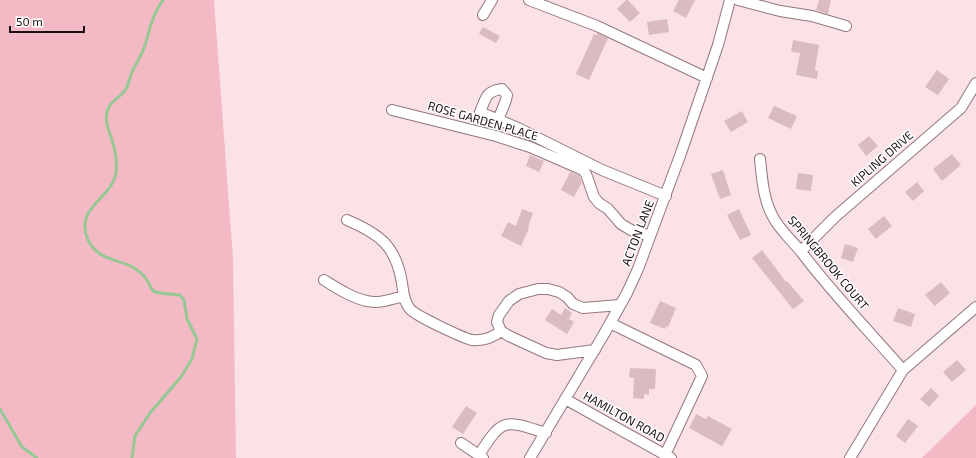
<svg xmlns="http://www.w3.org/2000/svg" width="976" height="458" viewBox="0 0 976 458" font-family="'Exo 2',sans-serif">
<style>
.green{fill:#f3bac5}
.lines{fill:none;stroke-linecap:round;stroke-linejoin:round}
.stream{stroke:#97c794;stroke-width:3}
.building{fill:#dabbc1}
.minor-casing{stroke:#93777c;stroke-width:12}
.minor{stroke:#fff;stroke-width:10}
.labels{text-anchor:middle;stroke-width:3;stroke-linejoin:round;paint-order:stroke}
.street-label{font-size:12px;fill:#1b1113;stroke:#fff}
</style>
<rect width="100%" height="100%" fill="#fbe2e6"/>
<!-- green -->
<path class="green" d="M 0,0 L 214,0 L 233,259 L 236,458 L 0,458 Z
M 976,405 L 976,458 L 922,458 Z"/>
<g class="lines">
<!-- stream -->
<path class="stream" d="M 0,409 L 22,447 L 37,458
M 132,458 L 135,436 L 150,413 L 181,377 L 192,359 L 197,339 L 187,319 L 184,300 L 180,295 C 169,293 163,295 153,291 C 150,286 147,279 143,275 C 127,257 100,265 88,240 C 74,208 110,200 116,174 C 117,166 116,155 114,147 C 111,134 103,122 108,109 C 112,98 123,97 127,87 C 129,82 130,77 132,72 C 136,64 141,56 144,48 C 148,38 149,28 153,19 C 155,12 159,6 163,0"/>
</g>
<!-- building -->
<path class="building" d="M 626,0 L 628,0 L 640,13 L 630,22 L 617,9 Z
M 679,0 L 695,0 L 686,18 L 673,11 Z
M 819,0 L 831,0 L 828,14 L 816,10 Z
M 667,19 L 669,32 L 649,35 L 647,22 Z
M 483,27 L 500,36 L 496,43 L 479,34 Z
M 597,33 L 608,38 L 589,80 L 576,74 L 594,34 L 597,35 Z
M 793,40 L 819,45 L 815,70 L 818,71 L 817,79 L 796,75 L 800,53 L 791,52 Z
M 937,70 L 949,79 L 938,95 L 925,87 Z
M 774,106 L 797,116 L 791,129 L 768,118 Z
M 742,111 L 748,122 L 731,132 L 724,121 Z
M 869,136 L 878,146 L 866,156 L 858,145 Z
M 952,154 L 961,165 L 942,181 L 933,169 Z
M 530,155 L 544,161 L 539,172 L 526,166 Z
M 723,170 L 731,195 L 720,199 L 711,174 Z
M 570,172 L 579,175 L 582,182 L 574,197 L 561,190 Z
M 798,173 L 813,175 L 811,191 L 796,189 Z
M 917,182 L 924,191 L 913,201 L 905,192 Z
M 522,209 L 533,213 L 528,227 L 529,228 L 521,246 L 501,236 L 508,222 L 516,226 Z
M 739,209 L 751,235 L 740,240 L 727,215 Z
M 884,216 L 892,226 L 876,239 L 868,229 Z
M 845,244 L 858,248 L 853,262 L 841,258 Z
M 762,250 L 786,282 L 787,281 L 804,301 L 793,309 L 752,258 Z
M 941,282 L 950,293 L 935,306 L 925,295 Z
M 660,301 L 676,308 L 668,327 L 666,326 L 665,329 L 650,323 Z
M 565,308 L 572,313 L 569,319 L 574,322 L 567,334 L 545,320 L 552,309 L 561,315 Z
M 898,308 L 915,314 L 911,327 L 893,321 Z
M 957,360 L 966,370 L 952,382 L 943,372 Z
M 630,368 L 656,369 L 655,389 L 649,389 L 649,395 L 644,394 L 644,399 L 633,398 L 634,378 L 629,377 Z
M 931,388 L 939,396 L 929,407 L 920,399 Z
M 466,406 L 477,413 L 463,434 L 452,427 Z
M 696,414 L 706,419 L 708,416 L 732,429 L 722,446 L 689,428 Z
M 908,419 L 918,426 L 905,443 L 896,436 Z"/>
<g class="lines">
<defs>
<path id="minor" d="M 529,0 L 597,26 L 707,78
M 738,0 L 780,11 L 812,16 L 846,26
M 483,15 L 492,0
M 392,110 L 496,136 L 530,147 L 583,170 L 586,174 L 594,197 L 599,203 L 608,209 L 621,224 L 631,230 L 650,236
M 498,120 L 506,100 L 507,95 L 502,89 C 485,91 486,99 480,112 L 518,128 L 602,170 L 666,196
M 760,159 C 762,177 763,198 772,215 C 779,230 792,240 802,253 C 833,294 869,331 903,370
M 347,220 C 380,234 396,246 402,283 C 403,291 404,302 410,309 C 416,316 463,338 472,340 C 484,341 492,338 501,331
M 801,251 L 835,217 L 961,108 L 976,83
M 324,280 C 337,288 352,298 367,301 C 379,304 392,299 404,296
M 610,323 L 696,365 L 702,376 L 665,455
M 595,350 L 557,355 L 546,353 L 509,336 L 501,331 L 497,322 L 499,315 L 509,301 L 519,294 L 538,289 L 548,289 L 559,292 L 567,297 L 573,304 L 583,308 L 620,305
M 565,399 L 671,458
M 461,443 L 483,458
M 479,455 C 503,417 504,420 546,433
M 530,458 L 604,334 L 627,293 L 638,269 L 681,153 L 718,45 L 730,0
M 850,458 L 903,370 L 976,307"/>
</defs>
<!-- minor casing -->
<use href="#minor" class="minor-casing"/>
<!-- minor -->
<use href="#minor" class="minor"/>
</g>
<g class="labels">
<!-- street labels -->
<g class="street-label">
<text transform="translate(483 121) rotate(16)" y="4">ROSE GARDEN PLACE</text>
<text transform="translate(882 159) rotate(-41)" y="4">KIPLING DRIVE</text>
<text transform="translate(638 233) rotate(-69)" y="4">ACTON LANE</text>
<text transform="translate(828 263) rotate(50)" y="4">SPRINGBROOK COURT</text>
<text transform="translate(624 417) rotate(29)" y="4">HAMILTON ROAD</text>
</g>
</g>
<!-- scale -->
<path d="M10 26v6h74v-6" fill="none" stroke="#1b1113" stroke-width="2"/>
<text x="16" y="26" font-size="12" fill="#1b1113" stroke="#ffffff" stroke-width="3" paint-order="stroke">50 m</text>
</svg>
